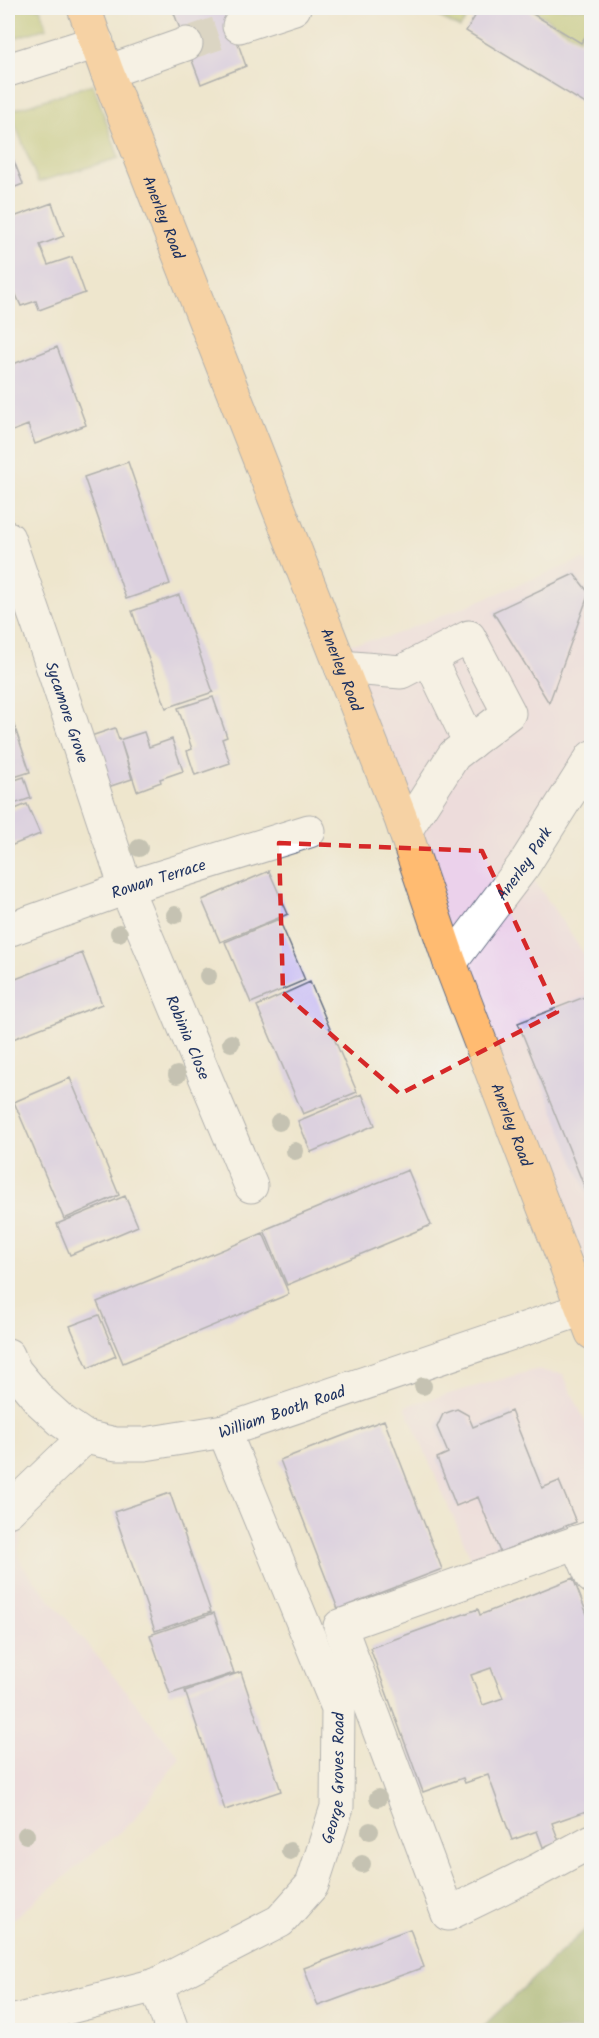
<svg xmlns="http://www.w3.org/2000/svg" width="599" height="2038" viewBox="0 0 599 2038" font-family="Kalam,sans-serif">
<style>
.built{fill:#ebd1eb}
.green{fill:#adbc5e;stroke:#64765e;stroke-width:1.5}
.forest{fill:#8aa455;stroke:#526a5a;stroke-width:1.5}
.building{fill:#c5b8f4;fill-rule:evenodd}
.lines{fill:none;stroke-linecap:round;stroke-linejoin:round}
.minor-tunnel{stroke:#c4c1b7;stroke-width:33;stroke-dasharray:33 16;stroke-linecap:butt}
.minor-casing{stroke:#656f85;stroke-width:35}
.major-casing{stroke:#656f85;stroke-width:35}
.minor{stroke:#fff;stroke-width:33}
.major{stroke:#ffbb71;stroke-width:33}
.tree{fill:#929890}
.marked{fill:none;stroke:#d62828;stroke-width:4.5;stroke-dasharray:12 8;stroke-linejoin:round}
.labels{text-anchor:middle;stroke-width:4.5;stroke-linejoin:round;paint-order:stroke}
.street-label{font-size:16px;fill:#1b2f5e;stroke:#f6f6f2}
</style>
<rect width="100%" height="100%" fill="#f6f6f2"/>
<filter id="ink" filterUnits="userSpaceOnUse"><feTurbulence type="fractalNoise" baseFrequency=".0167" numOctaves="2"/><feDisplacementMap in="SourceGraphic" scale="12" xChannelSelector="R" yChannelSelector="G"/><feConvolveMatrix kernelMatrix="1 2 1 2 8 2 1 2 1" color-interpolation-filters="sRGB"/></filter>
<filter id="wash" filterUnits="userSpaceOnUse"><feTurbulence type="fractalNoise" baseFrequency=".008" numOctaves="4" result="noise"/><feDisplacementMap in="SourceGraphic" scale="24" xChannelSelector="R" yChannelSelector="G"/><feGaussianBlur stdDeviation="1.35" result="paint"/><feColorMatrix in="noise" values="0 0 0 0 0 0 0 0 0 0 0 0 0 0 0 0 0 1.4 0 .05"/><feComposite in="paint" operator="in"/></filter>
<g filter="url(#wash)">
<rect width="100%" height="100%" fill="#eee6cd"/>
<!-- built -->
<path class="built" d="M 583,559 L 591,568 L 591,758 L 524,865 L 588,960 L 591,962 L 591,1333 L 334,647 L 388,637 Z
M 535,1370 L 563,1374 L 591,1434 L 591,1516 L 473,1563 L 405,1406 Z
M 13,1523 L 22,1533 L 18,1551 L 22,1565 L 180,1757 L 133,1821 L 8,1923 L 8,1524 Z"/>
<!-- green -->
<path class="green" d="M 8,8 L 40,8 L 47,28 L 8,40 Z
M 423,8 L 473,8 L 460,28 Z
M 530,8 L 591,8 L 591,19 L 579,39 Z
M 93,84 L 119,158 L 38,182 L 10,111 Z"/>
<!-- forest -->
<path class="forest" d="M 591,1924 L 591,2020 L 581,2030 L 479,2030 Z"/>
<g id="blocks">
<!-- building -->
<path class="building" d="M 172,8 L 231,8 L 243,36 L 236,38 L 246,66 L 201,84 Z
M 480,8 L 523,8 L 581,43 L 592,26 L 592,108 L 466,31 Z
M 8,146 L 23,184 L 8,190 Z
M 52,203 L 64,236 L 40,245 L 48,265 L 72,257 L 85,293 L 39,310 L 36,301 L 21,306 L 13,288 L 8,290 L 8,219 Z
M 57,347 L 86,425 L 35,444 L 28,425 L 8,433 L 8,366 Z
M 128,462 L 170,584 L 126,599 L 84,477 Z
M 574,574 L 589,593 L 549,703 L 493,612 Z
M 179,595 L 213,692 L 166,708 L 132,611 Z
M 213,697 L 227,737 L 222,739 L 230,763 L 195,775 L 187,751 L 192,749 L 178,708 Z
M 14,725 L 30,772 L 8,779 L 8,728 Z
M 115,728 L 119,740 L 144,732 L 149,747 L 172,739 L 183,771 L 160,779 L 161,782 L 137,791 L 121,742 L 132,779 L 108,787 L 91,736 Z
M 24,777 L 31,798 L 8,806 L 8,782 Z
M 27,804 L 40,834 L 8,847 L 8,812 Z
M 269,871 L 288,914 L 220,942 L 202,900 Z
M 279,919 L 305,980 L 251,1003 L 225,942 Z
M 82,953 L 102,1004 L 8,1041 L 8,982 Z
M 310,982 L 357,1092 L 303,1114 L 257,1006 Z
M 592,994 L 590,1078 L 591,1203 L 518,1023 Z
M 70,1078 L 119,1195 L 64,1219 L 14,1102 Z
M 362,1094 L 375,1125 L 311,1152 L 298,1121 Z
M 408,1170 L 431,1225 L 287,1285 L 264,1230 Z
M 125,1196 L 138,1226 L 70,1255 L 57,1224 Z
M 263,1233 L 289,1294 L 123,1363 L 97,1302 Z
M 99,1315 L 116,1356 L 88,1368 L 70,1326 Z
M 457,1409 L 468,1415 L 473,1427 L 511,1411 L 542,1488 L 559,1481 L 576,1522 L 500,1552 L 478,1497 L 456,1506 L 437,1458 L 448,1453 L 437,1427 L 443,1414 Z
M 384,1420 L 442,1569 L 338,1609 L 280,1460 Z
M 170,1493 L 211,1612 L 155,1631 L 114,1512 Z
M 573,1578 L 592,1627 L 592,1809 L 552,1823 L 559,1841 L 543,1847 L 537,1831 L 512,1840 L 488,1775 L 465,1783 L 463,1778 L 423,1792 L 370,1648 L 478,1609 L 480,1615 ZM 491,1668 L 503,1698 L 483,1705 L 471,1675 Z
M 214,1613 L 234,1673 L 170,1694 L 150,1635 Z
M 241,1672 L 281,1791 L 225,1810 L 185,1691 Z
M 410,1929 L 424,1967 L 318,2006 L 304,1968 Z"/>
</g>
</g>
<g filter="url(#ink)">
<use href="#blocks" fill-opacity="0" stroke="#656f85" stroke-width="1.5"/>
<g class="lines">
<!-- minor-tunnel -->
<path class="minor-tunnel" d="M 186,44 L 239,26"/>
<defs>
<g id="minor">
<path d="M 239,26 L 294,8"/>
<path d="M 8,70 L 97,42"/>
<path d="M 107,72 L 186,44"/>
<path id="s1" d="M 8,538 L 48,653 L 126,888 L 251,1186"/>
<path d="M 429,658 L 470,743"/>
<path d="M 341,667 L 401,672 L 469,637 L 509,713 L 454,755 L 405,831"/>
<path id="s2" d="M 8,930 L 126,888 L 309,831"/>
<path id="s3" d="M 450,963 L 524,865 L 592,757"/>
<path id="s4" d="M 8,1355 L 15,1371 L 40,1401 L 63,1422 L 85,1437 L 116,1444 L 145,1444 L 224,1431 L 583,1309"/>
<path d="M 8,1511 L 85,1437"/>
<path d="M 592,1537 L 340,1626 L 448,1914 L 538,1870 L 592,1841"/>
<path d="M 577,1542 L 592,1577"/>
<path d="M 15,2021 L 156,1985"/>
<path id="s5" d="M 172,2030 L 156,1985 L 280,1921 L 312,1885 L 337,1807 L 338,1708 L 224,1431"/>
</g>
<g id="major">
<path id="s6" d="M 84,8 L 107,72 L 401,819 L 450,963 L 592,1333"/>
</g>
</defs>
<!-- minor casing -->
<use href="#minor" class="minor-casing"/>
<!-- major casing -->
<use href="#major" class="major-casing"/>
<!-- minor -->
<use href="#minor" class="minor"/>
<!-- major -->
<use href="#major" class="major"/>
</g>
<!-- trees -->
<g class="tree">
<circle cx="139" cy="848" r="9"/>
<circle cx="175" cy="915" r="9"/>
<circle cx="119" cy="933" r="9"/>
<circle cx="208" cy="976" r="9"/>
<circle cx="231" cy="1043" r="9"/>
<circle cx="177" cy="1075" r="9"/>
<circle cx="279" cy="1122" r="9"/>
<circle cx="295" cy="1151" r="9"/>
<circle cx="423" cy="1386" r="9"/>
<circle cx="378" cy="1798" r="9"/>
<circle cx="370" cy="1831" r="9"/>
<circle cx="26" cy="1835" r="9"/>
<circle cx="290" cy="1851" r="9"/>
<circle cx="362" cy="1864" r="9"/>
</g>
</g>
<!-- marked area -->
<path d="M0 0H599V2038H0ZM 279,843 L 482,851 L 557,1012 L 400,1094 L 283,993 Z" fill="#eee6cd" fill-opacity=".55" fill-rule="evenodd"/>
<path class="marked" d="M 279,843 L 482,851 L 557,1012 L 400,1094 L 283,993 Z"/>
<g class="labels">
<!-- street labels -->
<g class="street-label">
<text dy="6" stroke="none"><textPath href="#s6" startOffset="224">Anerley Road</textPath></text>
<text dy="6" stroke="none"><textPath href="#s6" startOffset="710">Anerley Road</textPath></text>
<text dy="6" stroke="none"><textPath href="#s1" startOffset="184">Sycamore Grove</textPath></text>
<text dy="6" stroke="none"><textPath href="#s3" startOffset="124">Anerley Park</textPath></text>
<text dy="6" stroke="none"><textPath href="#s2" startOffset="159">Rowan Terrace</textPath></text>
<text dy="6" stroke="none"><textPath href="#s1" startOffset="531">Robinia Close</textPath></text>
<text dy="6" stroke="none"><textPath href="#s6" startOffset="1196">Anerley Road</textPath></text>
<text dy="6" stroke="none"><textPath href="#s4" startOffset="316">William Booth Road</textPath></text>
<text dy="6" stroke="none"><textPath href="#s5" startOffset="346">George Groves Road</textPath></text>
</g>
</g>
<!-- margin -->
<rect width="599" height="2038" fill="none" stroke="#f6f6f2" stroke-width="30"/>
</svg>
